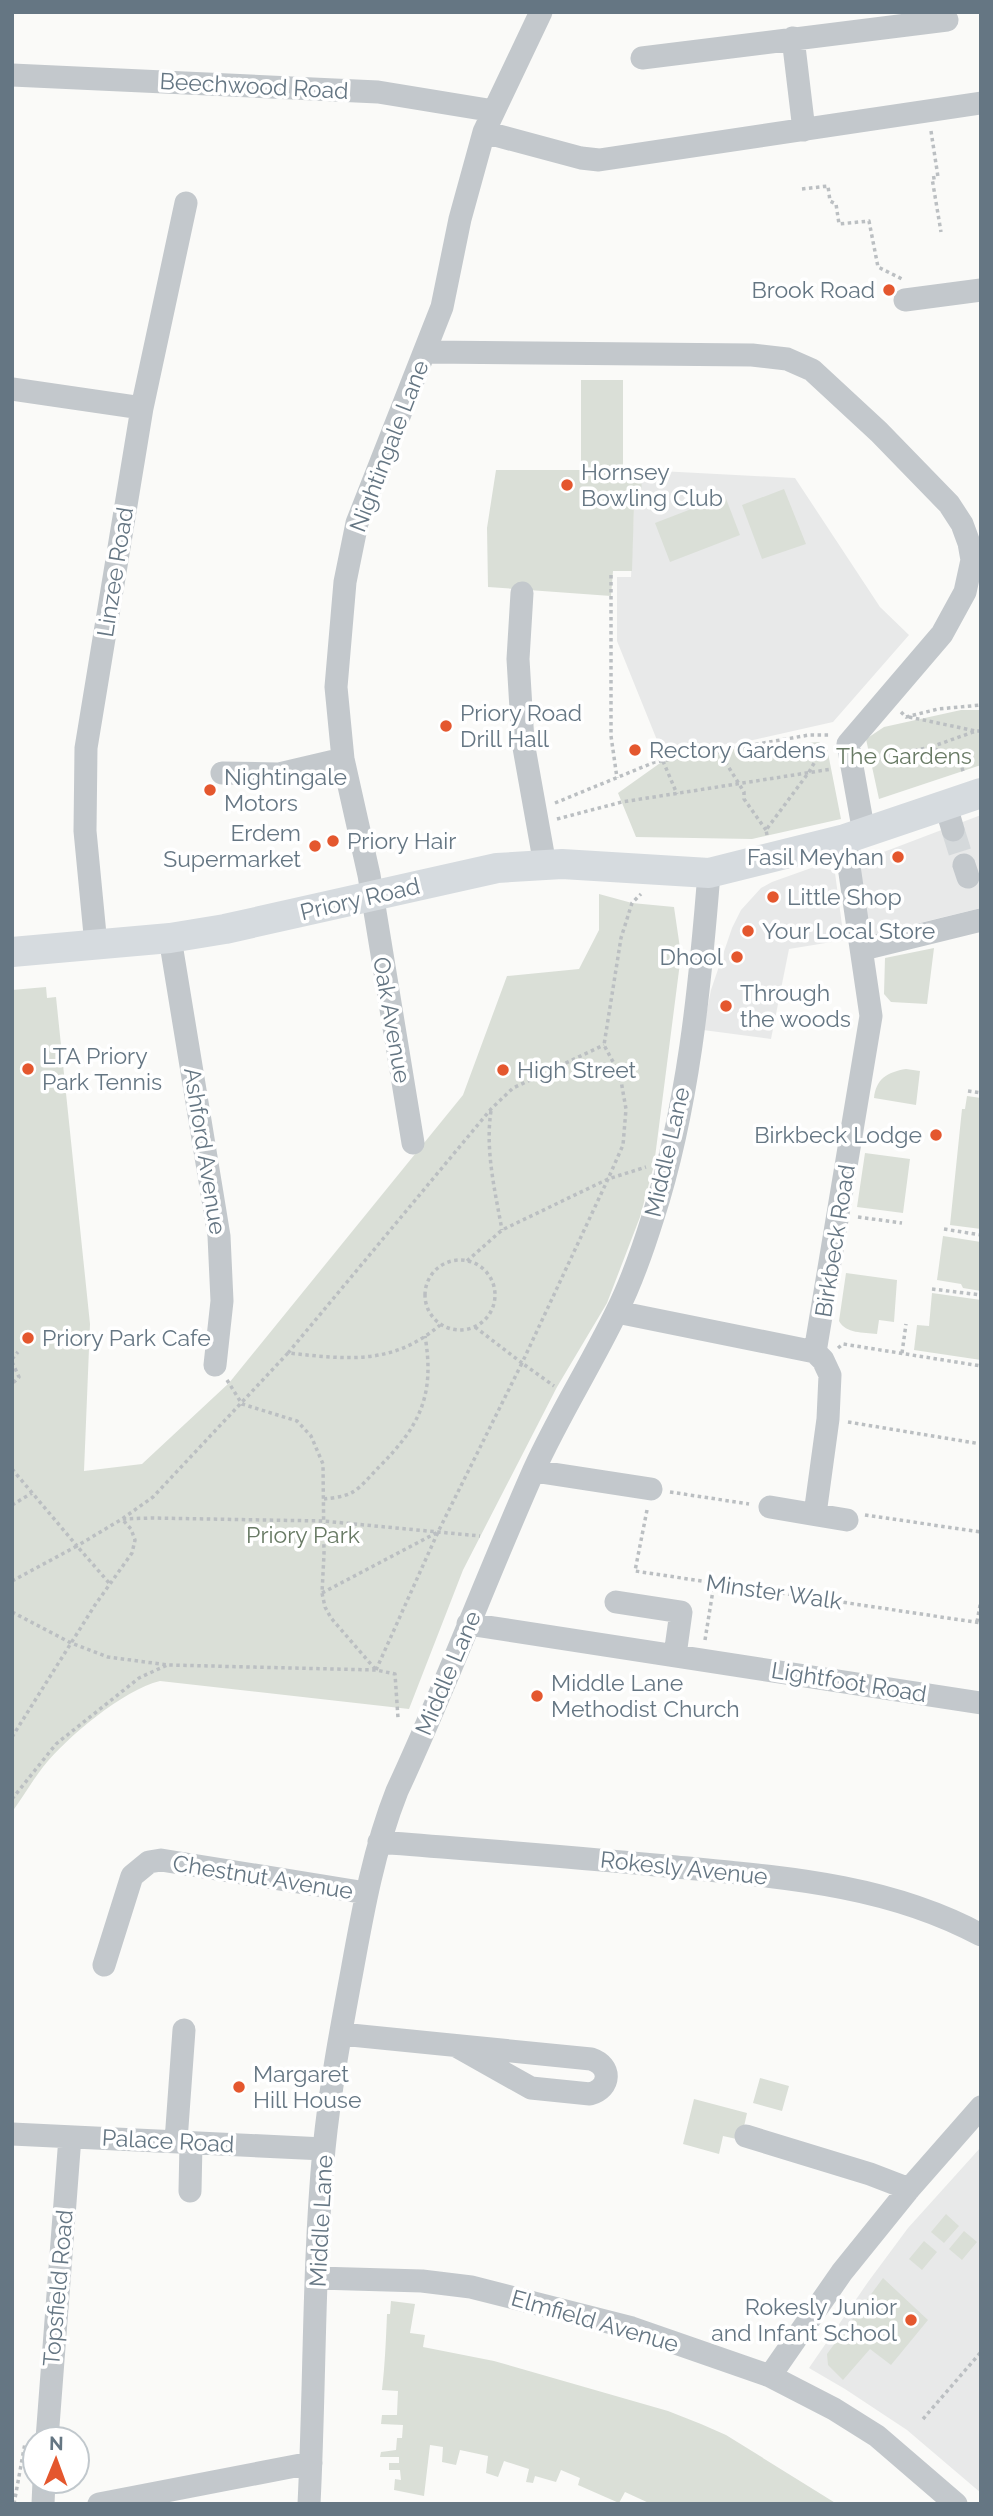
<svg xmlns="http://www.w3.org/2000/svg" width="993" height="2516" viewBox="0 0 993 2516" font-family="Raleway,sans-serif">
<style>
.built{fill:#e8e9e9}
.green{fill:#dadfd7}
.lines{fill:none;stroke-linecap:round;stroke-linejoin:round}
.minor-tunnel{stroke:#d5d9db;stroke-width:23;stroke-dasharray:23 11;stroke-linecap:butt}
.path{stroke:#bbbfc2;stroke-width:3.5;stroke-dasharray:3.5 3.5;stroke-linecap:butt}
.minor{stroke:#c3c8cc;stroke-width:23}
.major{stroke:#d6dbdf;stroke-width:30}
.poi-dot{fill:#e4572e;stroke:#fff;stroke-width:2.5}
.labels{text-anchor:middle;stroke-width:7;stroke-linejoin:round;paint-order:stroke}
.street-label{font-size:23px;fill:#657683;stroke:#fff}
.poi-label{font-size:23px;fill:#657683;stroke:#fff;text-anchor:start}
.park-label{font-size:23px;fill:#687a64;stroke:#fff}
</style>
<rect width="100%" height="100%" fill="#fafaf8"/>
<!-- built -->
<path class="built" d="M 641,470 L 795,478 L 880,607 L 909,635 L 833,722 L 740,743 L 661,750 L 617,641 L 617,577 L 631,577 L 634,506 L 640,500 Z
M 981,815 L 981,908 L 866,936 L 860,861 Z
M 814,867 L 831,870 L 835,873 L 844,940 L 789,949 L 771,1039 L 703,1030 L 711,990 L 732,928 L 741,910 L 761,888 L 772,882 Z
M 981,2147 L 981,2493 L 907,2430 L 845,2389 L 809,2368 L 868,2282 L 908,2228 Z"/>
<!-- green -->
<path class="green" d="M 581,380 L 623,380 L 623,470 L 641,470 C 642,483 643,497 634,507 L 632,571 L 613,571 L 611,596 L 488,587 L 487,528 L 496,470 L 581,470 Z
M 784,489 L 806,544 L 762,559 L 742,505 Z
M 725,496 L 740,535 L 670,562 L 655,523 Z
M 961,710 L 981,710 L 981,765 L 879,799 L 866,739 L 884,727 Z
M 819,742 L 827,748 L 841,819 L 752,839 L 636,837 L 618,793 L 663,761 L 718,750 Z
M 599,894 L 632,903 L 674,907 L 681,955 L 654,1165 L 640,1217 L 607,1303 L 557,1387 L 463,1570 L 409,1709 L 160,1681 C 123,1690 67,1737 43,1767 C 32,1781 23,1797 12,1812 L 12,990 L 46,987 L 47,998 L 56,997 L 90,1324 L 84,1471 L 142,1464 L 229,1383 L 463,1095 L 507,976 L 579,969 L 599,930 Z
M 934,948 L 927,1004 L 891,1002 L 884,994 L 885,958 Z
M 906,1069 L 920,1071 L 916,1105 L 874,1098 C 876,1079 887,1072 906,1069 Z
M 967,1096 L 981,1098 L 981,1229 L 950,1225 L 962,1109 L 965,1109 Z
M 865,1153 L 910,1159 L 903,1213 L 857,1207 Z
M 943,1236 L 981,1242 L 981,1291 L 963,1288 L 961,1284 L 937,1280 Z
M 846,1273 L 897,1280 L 894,1322 L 879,1320 L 877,1334 C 863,1332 846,1334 839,1321 Z
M 932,1293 L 981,1300 L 981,1360 L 914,1350 L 917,1325 L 929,1326 Z
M 760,2078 L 789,2086 L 782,2111 L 753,2103 Z
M 694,2099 L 747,2113 L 741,2140 L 723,2136 L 719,2154 L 683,2144 Z
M 946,2214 L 959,2226 L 944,2243 L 931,2232 Z
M 964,2231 L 977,2242 L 962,2260 L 949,2249 Z
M 924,2241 L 937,2252 L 922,2270 L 909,2259 Z
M 883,2278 L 928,2320 L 891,2365 L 870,2349 L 843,2380 L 828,2365 L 827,2354 Z
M 391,2301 L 415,2304 L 410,2333 L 425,2335 L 423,2347 L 494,2361 L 668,2411 L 701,2424 L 726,2435 L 837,2504 L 651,2504 L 625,2492 L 619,2503 L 578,2485 L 580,2478 L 561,2470 L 556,2482 L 535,2476 L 533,2483 L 526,2482 L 529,2469 L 504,2461 L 498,2477 L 486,2473 L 488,2456 L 460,2450 L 456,2465 L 442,2462 L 443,2447 L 430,2445 L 424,2496 L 394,2490 L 395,2479 L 401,2480 L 400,2470 L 389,2470 L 389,2463 L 399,2463 L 399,2457 L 380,2457 L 381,2452 L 396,2450 L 397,2438 L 402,2438 L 403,2425 L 381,2424 L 382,2415 L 397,2415 L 398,2391 L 382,2390 C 385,2365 386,2338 387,2314 L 390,2314 Z"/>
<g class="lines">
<!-- minor-tunnel -->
<path class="minor-tunnel" d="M 953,830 L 964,865"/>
<!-- path -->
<path class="path" d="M 931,131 L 938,177 L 932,178 L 941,232
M 802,189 L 828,186 L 830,201 L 836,204 L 839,224 L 869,221 L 878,267 L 902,279
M 611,575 L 611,736 L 617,778
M 901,712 L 906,717 L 938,709 L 981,705
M 909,717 L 976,731
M 931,747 L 976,731 L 981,731
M 718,750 L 744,792 L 744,799 L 766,830
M 873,759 L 931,747 L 960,762 L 964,774
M 663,761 L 677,794
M 555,803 L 655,762 L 809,735 L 831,735
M 557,819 L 622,802 L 832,769
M 767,835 L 766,830 L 809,772 L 824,746 L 828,745
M 968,1091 L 981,1093
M 491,1111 C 485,1150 495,1191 502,1230
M 858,1217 L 902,1223
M 944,1229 L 981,1235
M425 1295a35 35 0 1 1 70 0a35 35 0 1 1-70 0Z
M 467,1261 L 502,1230 L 608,1179 L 623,1145 L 626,1109 L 620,1075 L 604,1045 L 621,938 L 632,903 L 641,894
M 932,1289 L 981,1295
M 475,1327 L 522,1363 L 608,1179 L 646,1167
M 838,1348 L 843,1344 L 981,1366
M 288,1353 L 491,1109 L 513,1088 L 604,1045
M 902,1353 L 906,1324
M 12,1359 L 18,1352
M 12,1362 L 19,1377 L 12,1384
M 227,1380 L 242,1404 L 297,1421 L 311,1436 L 323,1464 L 324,1554 L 322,1593 L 325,1607 L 331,1618 L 376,1670
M 848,1422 L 981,1444
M 12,1469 L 77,1546 L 122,1519 L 151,1518 L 323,1521 L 480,1536
M 670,1492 L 749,1504
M 324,1499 C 332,1498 343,1497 351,1493 C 361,1488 371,1475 379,1467 C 420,1426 435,1395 425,1336
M 12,1505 L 32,1493
M 647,1510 L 635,1571 L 981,1623
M 865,1515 L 981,1532
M 12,1581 L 77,1546 L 110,1584
M 322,1593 L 438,1532
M 12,1612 L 71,1643 L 108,1657 L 168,1665 L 376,1670 L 395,1674 L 398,1718
M 977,1622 L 981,1600
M 705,1640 L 714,1584
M 376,1670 L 438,1532 L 522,1363 L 554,1386
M 12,1737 L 95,1605 L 132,1553 L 135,1540 L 131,1529 L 122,1519 L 153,1497 L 288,1353 C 346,1359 392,1366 440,1325
M 12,1799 L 56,1744 L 139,1678 L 167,1665
M 923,2419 L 981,2352
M 14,2504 L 25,2443"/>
<!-- minor -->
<path class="minor" d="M 793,38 L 804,130
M 642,58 L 947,20
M 12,75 L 378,92 L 494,111
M 484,132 L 581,158 L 599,160 L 981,103
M 905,300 L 981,290
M 426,352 L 752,355 L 787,359 L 812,370 L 879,432 L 949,504 L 962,524 L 969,543 L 972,560 L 965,592 L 942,634 L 848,744 L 864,833
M 12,389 L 142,408
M 522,593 L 518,659 L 523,742 L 545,865
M 222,773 L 279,774 L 343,759
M 946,806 L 953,830
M 964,865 L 968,877
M 170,938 L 219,1236 L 222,1301 L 215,1365
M 96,945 L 85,831 L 86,748 L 142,408 L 186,203
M 863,949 L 981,920
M 413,1143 L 369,875 L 343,759 L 336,687 L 345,582 L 357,523 L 442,307 L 460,219 L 484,132 L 541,12
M 617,1312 L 815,1352 L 823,1360 L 830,1375 L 828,1419 L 815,1514
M 815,1352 L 871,1016 L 845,839
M 534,1471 L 651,1489
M 770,1507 L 847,1520
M 616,1602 L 681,1612 L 675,1655
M 468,1624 L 981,1703
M 379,1842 C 478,1850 578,1857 676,1867 C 780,1877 887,1884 981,1935
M 104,1965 L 132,1876 L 149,1862 L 161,1860 L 366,1893
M 341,2034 L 591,2059 C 612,2066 611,2088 590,2094 L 531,2088 L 458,2047
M 12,2134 L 324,2149
M 746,2136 L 870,2174 L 909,2189
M 176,2141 L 184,2030
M 190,2191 L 191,2143
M 317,2278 L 422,2281 L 471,2287 L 632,2328 L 770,2376 L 834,2409 L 877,2436 L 956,2504
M 770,2376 L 842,2272 L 909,2189 L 981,2107
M 47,2439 L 70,2137
M 43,2504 L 44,2481
M 99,2504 L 311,2463
M 309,2504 C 315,2386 313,2267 324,2149 C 330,2089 341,2030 352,1971 C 363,1910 374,1849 397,1791 C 446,1686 487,1576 534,1470 C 559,1415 591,1365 617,1311 C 632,1281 643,1249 653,1217 C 688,1109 700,987 709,873"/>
<!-- major -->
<path class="major" d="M 12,952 L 170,938 L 225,929 L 497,868 L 562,864 L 709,873 L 845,839 L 981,793"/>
</g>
<!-- markers -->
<g class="poi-dot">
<circle cx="889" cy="290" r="7"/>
<circle cx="567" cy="485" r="7"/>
<circle cx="446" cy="726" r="7"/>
<circle cx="635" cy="750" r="7"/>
<circle cx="210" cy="790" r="7"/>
<circle cx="333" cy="841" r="7"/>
<circle cx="315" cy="846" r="7"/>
<circle cx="898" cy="857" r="7"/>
<circle cx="773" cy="897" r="7"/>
<circle cx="748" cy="931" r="7"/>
<circle cx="737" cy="957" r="7"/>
<circle cx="726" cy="1006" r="7"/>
<circle cx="28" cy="1069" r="7"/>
<circle cx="503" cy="1070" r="7"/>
<circle cx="936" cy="1135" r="7"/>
<circle cx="28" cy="1338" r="7"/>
<circle cx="537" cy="1696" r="7"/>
<circle cx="239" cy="2087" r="7"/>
<circle cx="911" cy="2320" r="7"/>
</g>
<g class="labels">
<!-- street labels -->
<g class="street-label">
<text transform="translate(254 86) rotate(3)" y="8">Beechwood Road</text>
<text transform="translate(389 446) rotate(-69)" y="8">Nightingale Lane</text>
<text transform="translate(115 572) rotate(-81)" y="8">Linzee Road</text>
<text transform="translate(360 899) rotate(-13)" y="8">Priory Road</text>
<text transform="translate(392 1020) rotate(80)" y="8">Oak Avenue</text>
<text transform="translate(205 1151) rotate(81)" y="8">Ashford Avenue</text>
<text transform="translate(667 1152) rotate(-77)" y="8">Middle Lane</text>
<text transform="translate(835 1241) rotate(-81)" y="8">Birkbeck Road</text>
<text transform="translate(774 1592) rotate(8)" y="8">Minster Walk</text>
<text transform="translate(448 1673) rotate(-67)" y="8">Middle Lane</text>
<text transform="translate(849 1682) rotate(9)" y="8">Lightfoot Road</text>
<text transform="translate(684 1868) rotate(6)" y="8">Rokesly Avenue</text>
<text transform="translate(263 1877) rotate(9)" y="8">Chestnut Avenue</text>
<text transform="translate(168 2141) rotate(3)" y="8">Palace Road</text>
<text transform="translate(321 2221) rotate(-87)" y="8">Middle Lane</text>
<text transform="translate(58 2288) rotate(-85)" y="8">Topsfield Road</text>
<text transform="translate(595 2321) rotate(16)" y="8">Elmfield Avenue</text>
</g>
<!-- poi labels -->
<g class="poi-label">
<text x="875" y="298" text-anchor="end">Brook Road</text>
<text x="581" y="480">Hornsey<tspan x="581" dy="26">Bowling Club</tspan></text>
<text x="460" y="721">Priory Road<tspan x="460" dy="26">Drill Hall</tspan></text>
<text x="649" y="758">Rectory Gardens</text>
<text x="224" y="785">Nightingale<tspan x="224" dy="26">Motors</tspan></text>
<text x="301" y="841" text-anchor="end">Erdem<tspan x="301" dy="26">Supermarket</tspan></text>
<text x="347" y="849">Priory Hair</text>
<text x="884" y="865" text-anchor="end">Fasil Meyhan</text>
<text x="787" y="905">Little Shop</text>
<text x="762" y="939">Your Local Store</text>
<text x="723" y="965" text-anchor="end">Dhool</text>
<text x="740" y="1001">Through<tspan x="740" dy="26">the woods</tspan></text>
<text x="42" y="1064">LTA Priory<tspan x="42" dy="26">Park Tennis</tspan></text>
<text x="517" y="1078">High Street</text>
<text x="922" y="1143" text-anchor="end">Birkbeck Lodge</text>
<text x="42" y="1346">Priory Park Cafe</text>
<text x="551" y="1691">Middle Lane<tspan x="551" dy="26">Methodist Church</tspan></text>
<text x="253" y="2082">Margaret<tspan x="253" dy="26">Hill House</tspan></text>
<text x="897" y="2315" text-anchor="end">Rokesly Junior<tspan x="897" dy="26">and Infant School</tspan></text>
</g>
<!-- park labels -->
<g class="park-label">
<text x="904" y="764">The Gardens</text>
<text x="303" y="1543">Priory Park</text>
</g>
</g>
<!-- border -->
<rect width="993" height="2516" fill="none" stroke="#657683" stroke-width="28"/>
<!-- north arrow -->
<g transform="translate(56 2460) rotate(1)"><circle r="33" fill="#ffffff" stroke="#c1c8cd" stroke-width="2"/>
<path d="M0-5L12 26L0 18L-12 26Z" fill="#e4572e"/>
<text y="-10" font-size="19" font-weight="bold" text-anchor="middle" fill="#657683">N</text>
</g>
</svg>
